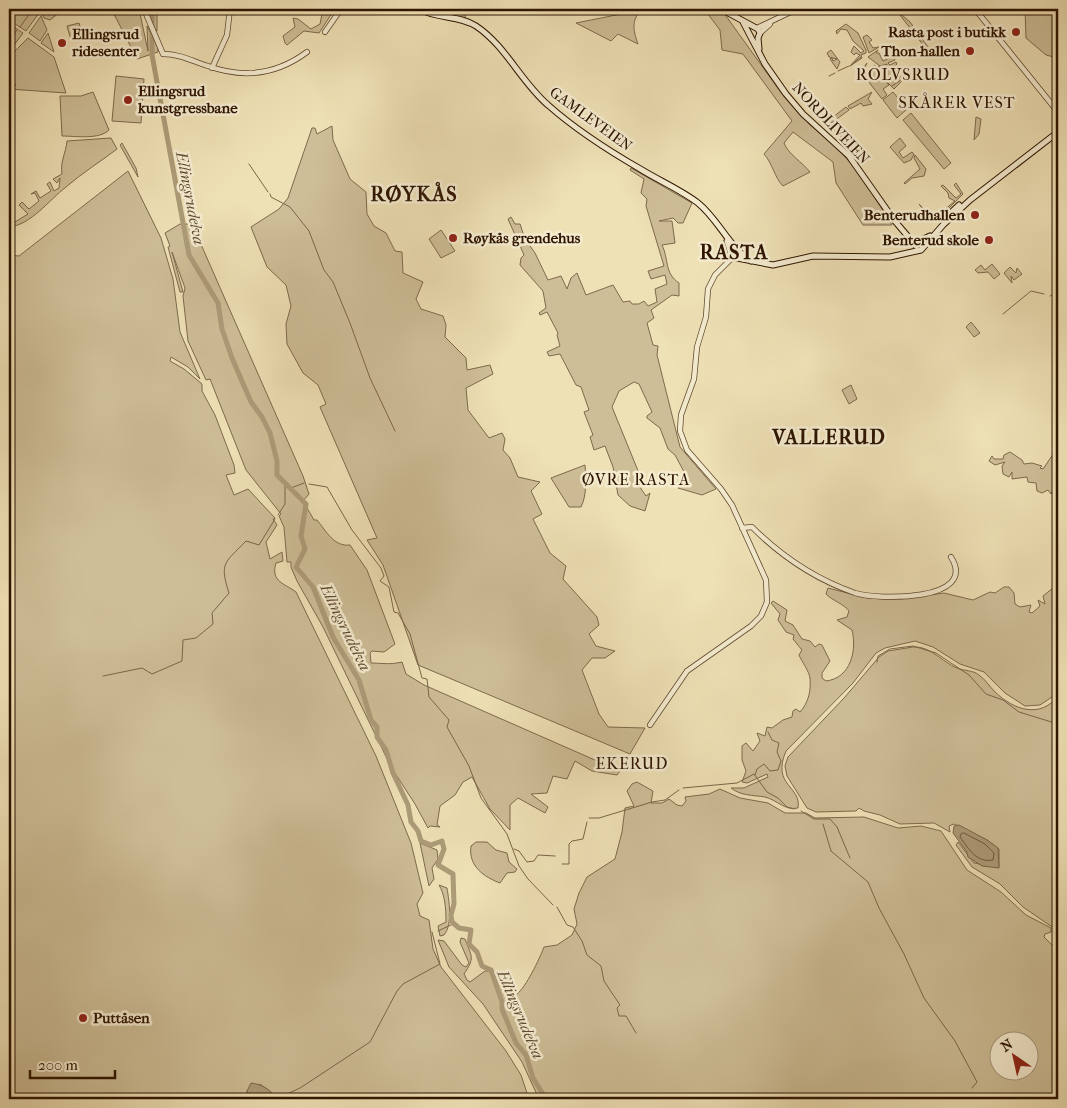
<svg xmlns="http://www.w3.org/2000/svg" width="1067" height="1108" viewBox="0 0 1067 1108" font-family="'IM FELL French Canon',serif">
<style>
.green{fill:#cebe97;stroke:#7e694c;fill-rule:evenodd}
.water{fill:#ad9b78;stroke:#7a6548}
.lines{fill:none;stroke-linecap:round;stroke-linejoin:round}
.shore{stroke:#6d583c;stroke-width:1}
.stream{stroke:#7a6548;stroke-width:1}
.river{stroke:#ad9b78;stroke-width:5}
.tertiary-casing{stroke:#5e472e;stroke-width:6}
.secondary-casing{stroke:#2d1400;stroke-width:7}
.tertiary{stroke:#f5ecd0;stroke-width:4.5}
.secondary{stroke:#f5ecd0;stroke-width:5}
.poi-dot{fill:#8f2418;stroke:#f5ecd0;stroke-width:2}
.labels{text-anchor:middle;stroke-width:5;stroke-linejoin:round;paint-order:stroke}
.poi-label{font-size:15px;font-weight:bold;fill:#2d1400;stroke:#f5ecd0;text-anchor:end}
.street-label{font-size:15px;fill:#2d1400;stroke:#f5ecd0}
.neighbourhood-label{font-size:16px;letter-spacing:1px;fill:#2d1400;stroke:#f5ecd0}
.water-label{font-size:16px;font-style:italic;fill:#604a30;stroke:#f5ecd0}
.district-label{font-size:20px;font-weight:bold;letter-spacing:1px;fill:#2d1400;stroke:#f5ecd0}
</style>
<rect width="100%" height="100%" fill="#efe1b6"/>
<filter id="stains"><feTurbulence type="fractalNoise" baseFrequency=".004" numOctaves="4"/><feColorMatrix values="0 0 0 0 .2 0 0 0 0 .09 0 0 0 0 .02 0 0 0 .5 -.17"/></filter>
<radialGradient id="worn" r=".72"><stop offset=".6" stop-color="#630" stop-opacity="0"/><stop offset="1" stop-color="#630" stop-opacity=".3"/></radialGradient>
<!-- green -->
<path class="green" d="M 9,9 L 42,9 L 26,31 L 9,20 Z
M 45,9 L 64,9 L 50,20 L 44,18 L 42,13 Z
M 105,9 L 139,9 L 148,51 L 147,26 L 158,47 L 158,52 L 137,59 L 115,16 Z
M 147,9 L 157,9 L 157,31 L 155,31 Z
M 323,9 L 334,10 L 319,33 L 304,31 L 287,45 L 285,43 L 283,36 L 295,27 L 293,18 L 298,19 L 311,29 L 320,24 Z
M 428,9 L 466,9 L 465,19 L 427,11 Z
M 622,9 L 642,9 C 631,20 633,30 638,44 L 618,34 L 611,41 L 576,23 L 621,14 Z
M 704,9 L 721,9 L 782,94 L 809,124 L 835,146 L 858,171 L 892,225 L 863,225 L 836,183 L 833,162 L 793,132 L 784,143 C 788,154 802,162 810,172 L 783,186 C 774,177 773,164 764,154 L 792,121 L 743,54 L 722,50 L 720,30 Z
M 1025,9 L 1058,9 L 1058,58 L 1046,55 L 1026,38 Z
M 896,10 L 910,22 L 933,54 L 931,55 Z
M 41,16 L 47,30 L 40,41 L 29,33 Z
M 79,23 L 83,36 L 71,40 L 67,26 Z
M 846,24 L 858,33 L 866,50 L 866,53 L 861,55 L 862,58 L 850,66 L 860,55 L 856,53 L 854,55 L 851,52 L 854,46 L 861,53 L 864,51 L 853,41 L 847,30 L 841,29 L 837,34 L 836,31 Z
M 14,27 L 23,33 L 9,52 L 9,34 Z
M 48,33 L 54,52 L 41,43 Z
M 867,35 L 872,40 L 869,42 L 873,48 L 879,47 L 869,53 L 863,37 Z
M 28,38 L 54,57 L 66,93 L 9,89 L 9,79 L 14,85 L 16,85 L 9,78 L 9,57 Z
M 831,50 L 840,62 L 837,69 L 830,59 L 832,58 L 833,61 L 837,59 L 829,57 L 827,53 Z
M 878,50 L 876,53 L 879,53 L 883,61 L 893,56 L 895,60 L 888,63 L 890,65 L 896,62 L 897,64 L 890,71 L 898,79 L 902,75 L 905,78 L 894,89 L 880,75 L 878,66 L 886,68 L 887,64 L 880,66 L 868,57 Z
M 867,63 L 864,69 L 866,72 L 875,65 L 879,76 L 889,85 L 883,89 L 887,95 L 882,99 L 868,81 L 862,70 Z
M 116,76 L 144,79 L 141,123 L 112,121 Z
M 93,92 L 109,130 C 99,140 75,136 62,136 L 60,96 L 81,96 Z
M 872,92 L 868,99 L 872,104 L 863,106 L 861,103 L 850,109 L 848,106 Z
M 893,92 L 907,109 L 897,118 L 883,100 Z
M 846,107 L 849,110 L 830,124 L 837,133 L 841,130 L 842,137 L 833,131 L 828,123 L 824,124 Z
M 911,113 L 951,163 L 944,169 L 903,120 Z
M 976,117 L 981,119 L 979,134 L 974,140 Z
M 332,126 L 333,140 L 350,179 L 366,192 L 367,214 L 374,226 L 386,233 L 395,251 L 402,252 L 403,273 L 423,282 L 416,299 L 421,309 L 443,316 L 446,325 L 445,337 L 466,358 L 467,370 L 490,365 L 493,374 L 466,388 L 468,410 L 489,438 L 502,433 L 505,439 L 503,450 L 510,458 L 518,477 L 540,482 L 531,491 L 542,514 L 533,519 L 550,553 L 566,566 L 563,579 L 597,617 L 599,625 L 589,634 L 596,646 L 615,651 L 605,658 L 592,658 L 582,670 L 599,714 L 608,727 L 645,728 L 630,754 L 418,665 L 383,565 L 367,540 L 377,538 L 320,407 L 326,404 L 318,385 L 303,373 L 287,344 L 286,324 L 291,306 L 286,285 L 267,267 L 251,227 L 279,209 L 288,198 L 312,128 L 315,128 L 317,134 Z
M 111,138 L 117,149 C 100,162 82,173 66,187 C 49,200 31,225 9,227 L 9,213 L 11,212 L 11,217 L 15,222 L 28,214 L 19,205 L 22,202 L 29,209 L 39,201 L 35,193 L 31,194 L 36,191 L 40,198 L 51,191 L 47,184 L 50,182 L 54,191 L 59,188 L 60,178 L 57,183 L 53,179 L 62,174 C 60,161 66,153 67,141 Z
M 900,138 L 906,146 L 899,152 L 903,158 L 912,152 L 914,154 L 911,160 L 904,163 L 890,147 Z
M 122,143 L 136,168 L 138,177 L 120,145 Z
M 915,155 L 926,169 L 924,176 L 912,178 L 905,184 L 904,183 L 920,169 L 914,158 Z
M 631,168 L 692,203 L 683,223 L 678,223 L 673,218 L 659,221 L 672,221 L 675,243 L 662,245 C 669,259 664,273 679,283 L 679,296 L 672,295 L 651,310 L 654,318 L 647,323 L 653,345 L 658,346 L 657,355 L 680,447 L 716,489 L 702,495 L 678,488 L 689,481 L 675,455 L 668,449 L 660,428 L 647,418 L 647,416 L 652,412 L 639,384 L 634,382 L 619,391 L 612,407 L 641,478 L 637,483 L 646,496 L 650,493 L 645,511 L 630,506 L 618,495 L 613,467 L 605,446 L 594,450 L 590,437 L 593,435 L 584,412 L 589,410 L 581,387 L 576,385 L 560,354 L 549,356 L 547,352 L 560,346 L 557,335 L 558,333 L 547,312 L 540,315 L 539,313 L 546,308 L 543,291 L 520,265 L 521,258 L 524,255 L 508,219 L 511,217 L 515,224 L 520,224 L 525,239 L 535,253 L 548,280 L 561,276 L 567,289 L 571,278 L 577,273 L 586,295 L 613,285 L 623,302 L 630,301 L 632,304 L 639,304 L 644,301 L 648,306 L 657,302 L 655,289 L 667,284 L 665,275 L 651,279 L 648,271 L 664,266 L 646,206 L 647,199 L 641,193 L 644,179 L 630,170 Z
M 128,171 L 161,238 L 173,279 L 180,332 L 200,379 L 188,367 L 171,357 L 170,361 L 184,369 L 202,384 L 202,391 L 215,415 L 234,465 L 235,473 L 226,475 L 234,495 L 248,489 L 275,518 L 273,519 L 277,525 L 266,542 L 270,559 L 282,552 L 283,561 L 276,563 C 270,582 286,584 296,592 L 376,756 L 411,843 L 423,893 L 417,904 L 420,916 L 429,920 L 433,949 L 441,967 L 506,1051 L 521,1075 L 529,1099 L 276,1099 L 272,1093 L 260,1084 L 247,1091 L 248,1099 L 9,1099 L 9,255 L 19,256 Z
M 956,183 L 963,194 L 937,220 L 932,221 L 937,216 L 930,219 L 919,204 L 932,217 L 938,215 L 955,201 L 949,198 L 948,193 L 941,186 L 943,185 L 956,198 L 961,194 L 954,185 Z
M 180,224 L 192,224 L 303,476 L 309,494 L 303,501 L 314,520 L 317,520 C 326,531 334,547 350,545 L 367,570 L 395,644 L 384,652 L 372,651 L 370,653 L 371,663 C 381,663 390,665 402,662 L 406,674 L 424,685 L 620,771 L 617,775 L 592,771 L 575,761 L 567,779 L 553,776 L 547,793 L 531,794 L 548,807 L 545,813 L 518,798 L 510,805 L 510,830 L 490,809 L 472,777 L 463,782 L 455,795 L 440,806 L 437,825 L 440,827 L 430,826 L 428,828 L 415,804 L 391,767 L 323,627 L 297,581 L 291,567 L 291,562 L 287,562 L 284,527 L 279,516 L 281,514 L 246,470 L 210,379 L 206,380 L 188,341 L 183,296 L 185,288 L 172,252 L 183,292 L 180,292 L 168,247 L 170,246 L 165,233 Z
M 441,230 L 455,251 L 441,258 L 429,239 Z
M 992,264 L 1000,274 L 994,279 L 988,272 L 978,273 L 975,270 L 981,265 L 985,270 Z
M 1010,267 L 1016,273 L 1017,268 L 1022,274 L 1014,280 L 1011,276 L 1012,283 L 1004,273 Z
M 971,322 L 980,333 L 974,337 L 966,327 Z
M 851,385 L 857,399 L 849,404 L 842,390 Z
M 1058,447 L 1058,491 L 1053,490 L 1051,494 L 1048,490 L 1042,493 L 1037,491 L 1036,483 L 1028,482 L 1027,477 L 1012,479 L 1012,472 L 1009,477 L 1003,474 L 1002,466 L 1005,462 L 995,465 L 989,461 L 992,456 L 994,459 L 1003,459 L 1004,455 L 1010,452 L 1022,460 L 1024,464 L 1032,463 L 1042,466 L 1040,468 L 1043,469 Z
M 585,465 C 586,479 587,495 581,507 L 569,507 L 551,478 Z
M 1058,584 L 1058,687 L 1052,697 L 1040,705 L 1025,706 L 1005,693 L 984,672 L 960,664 L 933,647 L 915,641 L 885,648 L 876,653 L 853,683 L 786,751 C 771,786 802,786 798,808 C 785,811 777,800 765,797 C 753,795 741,796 731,788 L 744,788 L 768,777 L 767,774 L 747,783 L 742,782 L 746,771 L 742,760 L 742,746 L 746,743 L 753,751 L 760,741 L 757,733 L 765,736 L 767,727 L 772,728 L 783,720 L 792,717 L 793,711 L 796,709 L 800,712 C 809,702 811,690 810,678 C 809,671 802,662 799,655 L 802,650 L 793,639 L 794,635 L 786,632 L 778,620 L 780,614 L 771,603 L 773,601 L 787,610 L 785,621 L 793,625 L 802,639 L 810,641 L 815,647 L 819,644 L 822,645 L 830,661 L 822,673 L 822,678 L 826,681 C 851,678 857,650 852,630 L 837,620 L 847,617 L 849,611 C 844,604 833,601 826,594 L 828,588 L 867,598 L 901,599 L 944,593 L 973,600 L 990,592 L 995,593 L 1004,587 L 1009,587 L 1014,593 L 1015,604 L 1020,607 L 1031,605 L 1029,612 L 1032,613 L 1040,606 L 1038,600 L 1045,604 L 1043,596 Z
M 913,647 C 931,646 942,662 957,668 C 964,671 973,670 979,675 C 985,679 990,687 995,692 C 1014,710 1040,719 1058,696 L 1058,931 L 1023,907 L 1000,884 L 972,867 L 956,845 L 958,842 L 974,863 L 999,867 L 999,849 L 987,840 L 954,824 L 949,826 L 950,832 L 934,823 L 900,824 L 880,815 L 864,811 L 859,808 L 856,811 L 816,812 L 807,808 L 787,776 L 785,766 L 788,757 L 845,697 L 879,657 L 888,651 Z
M 637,782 L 653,791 L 651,803 L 662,803 L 669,799 L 677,805 L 682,806 L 686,801 L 685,797 L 709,794 L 720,789 L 740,798 L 768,803 L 785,813 L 806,813 L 815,818 L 864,817 L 898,828 L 921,826 L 941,831 L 967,870 L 1001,892 L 1026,915 L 1051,928 L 1051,932 L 1045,934 L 1044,937 L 1054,947 L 1056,943 L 1053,938 L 1058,936 L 1058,1099 L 539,1099 L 522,1062 L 483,1004 L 449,967 L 438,940 L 444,941 L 462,965 L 466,967 L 469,963 L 460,942 L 461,938 L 465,939 C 472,957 475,958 464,974 L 467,980 L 470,982 L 485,971 L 494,971 L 507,992 L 517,994 C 526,987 539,960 544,947 L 557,945 L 572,935 L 577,924 L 574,909 L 579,893 L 587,877 L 615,859 L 622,832 L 625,808 L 634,806 L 627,791 L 632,784 ZM 1000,1040 L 1030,1040 L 1030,1070 L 1000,1070 Z
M 476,842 L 487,842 L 496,850 L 507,853 L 509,862 L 517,869 L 515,872 L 507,873 L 500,883 C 484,877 468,866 471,846 Z
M 420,843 L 437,850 L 438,859 L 432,868 L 434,879 L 429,886 Z
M 439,885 L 447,888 C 449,901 453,924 444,935 L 440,936 L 438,926 L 446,922 C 446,908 445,895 439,885 Z"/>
<!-- water -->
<path class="water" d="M 959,825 L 987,840 L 998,848 L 999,868 L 982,866 L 968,857 L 967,852 L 953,833 L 954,826 Z
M 251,1083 C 261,1084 272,1090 276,1099 L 248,1099 L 247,1091 Z"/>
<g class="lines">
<!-- shore -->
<path class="shore" d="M 964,833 L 985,844 L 994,853 L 993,860 C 976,863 969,849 960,837 L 961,834 Z"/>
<!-- stream -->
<path class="stream" d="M 20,27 L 33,9
M 9,42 L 17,30
M 850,66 L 861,57
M 838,71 L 849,66
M 917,73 L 922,70
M 829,76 L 835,73
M 909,77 L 913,74
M 892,86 L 904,78
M 249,164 L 268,192
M 270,194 L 271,197 L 290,207 L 309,231 L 324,270 L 333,282 L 350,323 L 370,378 L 395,431
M 1050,296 L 1058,292
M 1003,314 L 1031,291 L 1044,294
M 309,484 L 327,487 L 352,530 L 381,568 L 384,576 L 380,581 L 389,587 L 394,612 L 398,613 L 410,634 L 422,678 L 427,679 L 429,697 L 449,720 L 447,727 L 469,766 L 481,798 L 507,834 L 519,866 L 528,879 L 553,905
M 291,488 L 304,483
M 278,515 L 285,504 L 285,482
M 877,662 L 878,656 L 890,649 L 913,646 L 936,653 L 969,675 L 986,694 L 1003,700 L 1019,712 L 1058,724
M 103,676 L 142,668 L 152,674 L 182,661 L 183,640 L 196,638 L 213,624 L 212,613 L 229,593 C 219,562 225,563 246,541 L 259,545 L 275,519
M 755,775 L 757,769 L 764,764 L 770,771 L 778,770 L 781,761 L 777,752 L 779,743 L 772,740 L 768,732
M 683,788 L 737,783 L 754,774 L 767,792 L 778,798 L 787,807 L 794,809
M 801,811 L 814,819 L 830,819 L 837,827 L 850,858
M 589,818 L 599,818 L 652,802 L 665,800 L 679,790
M 823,824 L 831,851 L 868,882 L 879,908 L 904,954 L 924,998 L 955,1041 L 977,1082 L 972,1088
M 514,849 L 519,851 L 527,862 L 534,861 L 538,855 L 555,856
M 562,864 L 569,864 L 569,844 L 572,841 L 583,839 L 587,822
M 557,907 L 567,925 L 573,927 L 582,941 L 587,955 L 601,966 L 604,981 L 620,1005 L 617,1008 L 619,1016 L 626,1016 L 636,1033
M 438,931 L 453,924
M 275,1096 L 285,1095 L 300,1088 L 370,1042 L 397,991 L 403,984 L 440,964 L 432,932"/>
<!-- river -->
<path class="river" d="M 152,9 L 152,55 L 189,255 L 218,303 L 222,329 L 232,358 L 251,402 L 262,417 L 270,433 L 277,461 L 277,475 L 306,504 L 301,536 L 305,549 L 296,567 L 313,587 L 333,637 L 359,680 L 371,720 L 377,727 L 377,737 L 386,750 L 393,773 L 408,805 L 411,822 L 418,831 L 421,841 L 431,845 L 442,841 L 444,849 L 438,865 L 453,874 L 454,904 L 451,915 L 452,922 L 459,928 L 471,930 L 469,944 L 477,952 L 482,966 L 491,970 L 502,1002 L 502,1009 L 516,1043 L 526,1055 L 533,1078 L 546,1099"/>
<defs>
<path id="tertiary" d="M 144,9 L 163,54 C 180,54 192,61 208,66 C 244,79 276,75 307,52
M 975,9 L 1058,112
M 757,28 L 797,9
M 325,32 L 341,9
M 760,33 L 770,24
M 212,68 L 227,35 L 230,9
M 742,528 L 752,527 C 782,557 815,579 855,593 C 877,600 979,602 951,557
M 650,725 L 687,671 L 751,626 L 761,616 L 767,602 L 766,580 L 732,505 L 721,489 L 687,450 L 680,431 L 681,415 L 694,379 L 697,347 L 706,317 L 708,289 L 715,275 L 733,257"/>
<path id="secondary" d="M 419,9 C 437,19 459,15 476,26 C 506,46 521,82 548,105 C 576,130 609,151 642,170 C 660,181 681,190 698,203 C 719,220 728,246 751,261
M 721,9 L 758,29 L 760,33 L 758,38 L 759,49
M 743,22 L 765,64 L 786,94 L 803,114 L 849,156 L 894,220 L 916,246
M 943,220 L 959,205
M 727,241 L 732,257 L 773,265 L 813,256 L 890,257 L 921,250 L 943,225 L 970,200 L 1058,132
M 916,246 L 918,242 L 930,236"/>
</defs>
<!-- tertiary casing -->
<use href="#tertiary" class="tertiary-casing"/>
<!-- secondary casing -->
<use href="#secondary" class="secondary-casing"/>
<!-- tertiary -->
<use href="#tertiary" class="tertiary"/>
<!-- secondary -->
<use href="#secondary" class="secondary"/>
</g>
<!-- markers -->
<g class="poi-dot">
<circle cx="1016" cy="32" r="5"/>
<circle cx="62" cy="43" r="5"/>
<circle cx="970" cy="51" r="5"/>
<circle cx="128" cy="100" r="5"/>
<circle cx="975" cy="215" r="5"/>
<circle cx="453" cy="238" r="5"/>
<circle cx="989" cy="240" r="5"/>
<circle cx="83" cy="1018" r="5"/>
</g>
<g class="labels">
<!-- poi labels -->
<g class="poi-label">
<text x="1006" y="37">Rasta post i butikk</text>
<text x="72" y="39" text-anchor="start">Ellingsrud<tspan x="72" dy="17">ridesenter</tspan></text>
<text x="960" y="56">Thon-hallen</text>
<text x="138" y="96" text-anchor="start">Ellingsrud<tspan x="138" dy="17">kunstgressbane</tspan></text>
<text x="965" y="220">Benterudhallen</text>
<text x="463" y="243" text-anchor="start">Røykås grendehus</text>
<text x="979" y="245">Benterud skole</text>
<text x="93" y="1023" text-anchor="start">Puttåsen</text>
</g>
<!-- street labels -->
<g class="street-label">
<text transform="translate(591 119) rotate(36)" y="5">GAMLEVEIEN</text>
<text transform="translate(831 123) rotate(47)" y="5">NORDLIVEIEN</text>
</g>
<!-- neighbourhood labels -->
<g class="neighbourhood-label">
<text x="903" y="80">ROLVSRUD</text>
<text x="957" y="108">SKÅRER VEST</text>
<text x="636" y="485">ØVRE RASTA</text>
<text x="632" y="769">EKERUD</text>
</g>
<!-- water labels -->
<g class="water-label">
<text transform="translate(191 198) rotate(79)" y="6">Ellingsrudelva</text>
<text transform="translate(346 627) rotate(64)" y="6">Ellingsrudelva</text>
<text transform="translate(521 1014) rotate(67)" y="6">Ellingsrudelva</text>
</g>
<!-- district labels -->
<g class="district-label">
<text x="414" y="201">RØYKÅS</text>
<text x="734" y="259">RASTA</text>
<text x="829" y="444">VALLERUD</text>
</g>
</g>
<!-- margin -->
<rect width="1067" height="1108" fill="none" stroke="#efe1b6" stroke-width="30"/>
<rect x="10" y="10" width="1047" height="1088" fill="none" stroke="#2d1400" stroke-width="2.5"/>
<rect x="15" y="15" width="1037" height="1078" fill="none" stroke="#2d1400"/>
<!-- north arrow -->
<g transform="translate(1014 1056) rotate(326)"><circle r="24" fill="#f5ecd0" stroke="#a5967d"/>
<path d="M0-4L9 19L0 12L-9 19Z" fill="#8f2418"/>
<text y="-8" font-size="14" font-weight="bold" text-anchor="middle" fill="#2d1400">N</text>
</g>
<!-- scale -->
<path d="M30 1070v8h85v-8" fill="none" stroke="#2d1400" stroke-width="2.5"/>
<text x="38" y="1070" font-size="15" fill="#2d1400" stroke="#f5ecd0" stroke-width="4" paint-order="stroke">200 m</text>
<rect width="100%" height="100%" filter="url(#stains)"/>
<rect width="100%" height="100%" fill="url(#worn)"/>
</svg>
